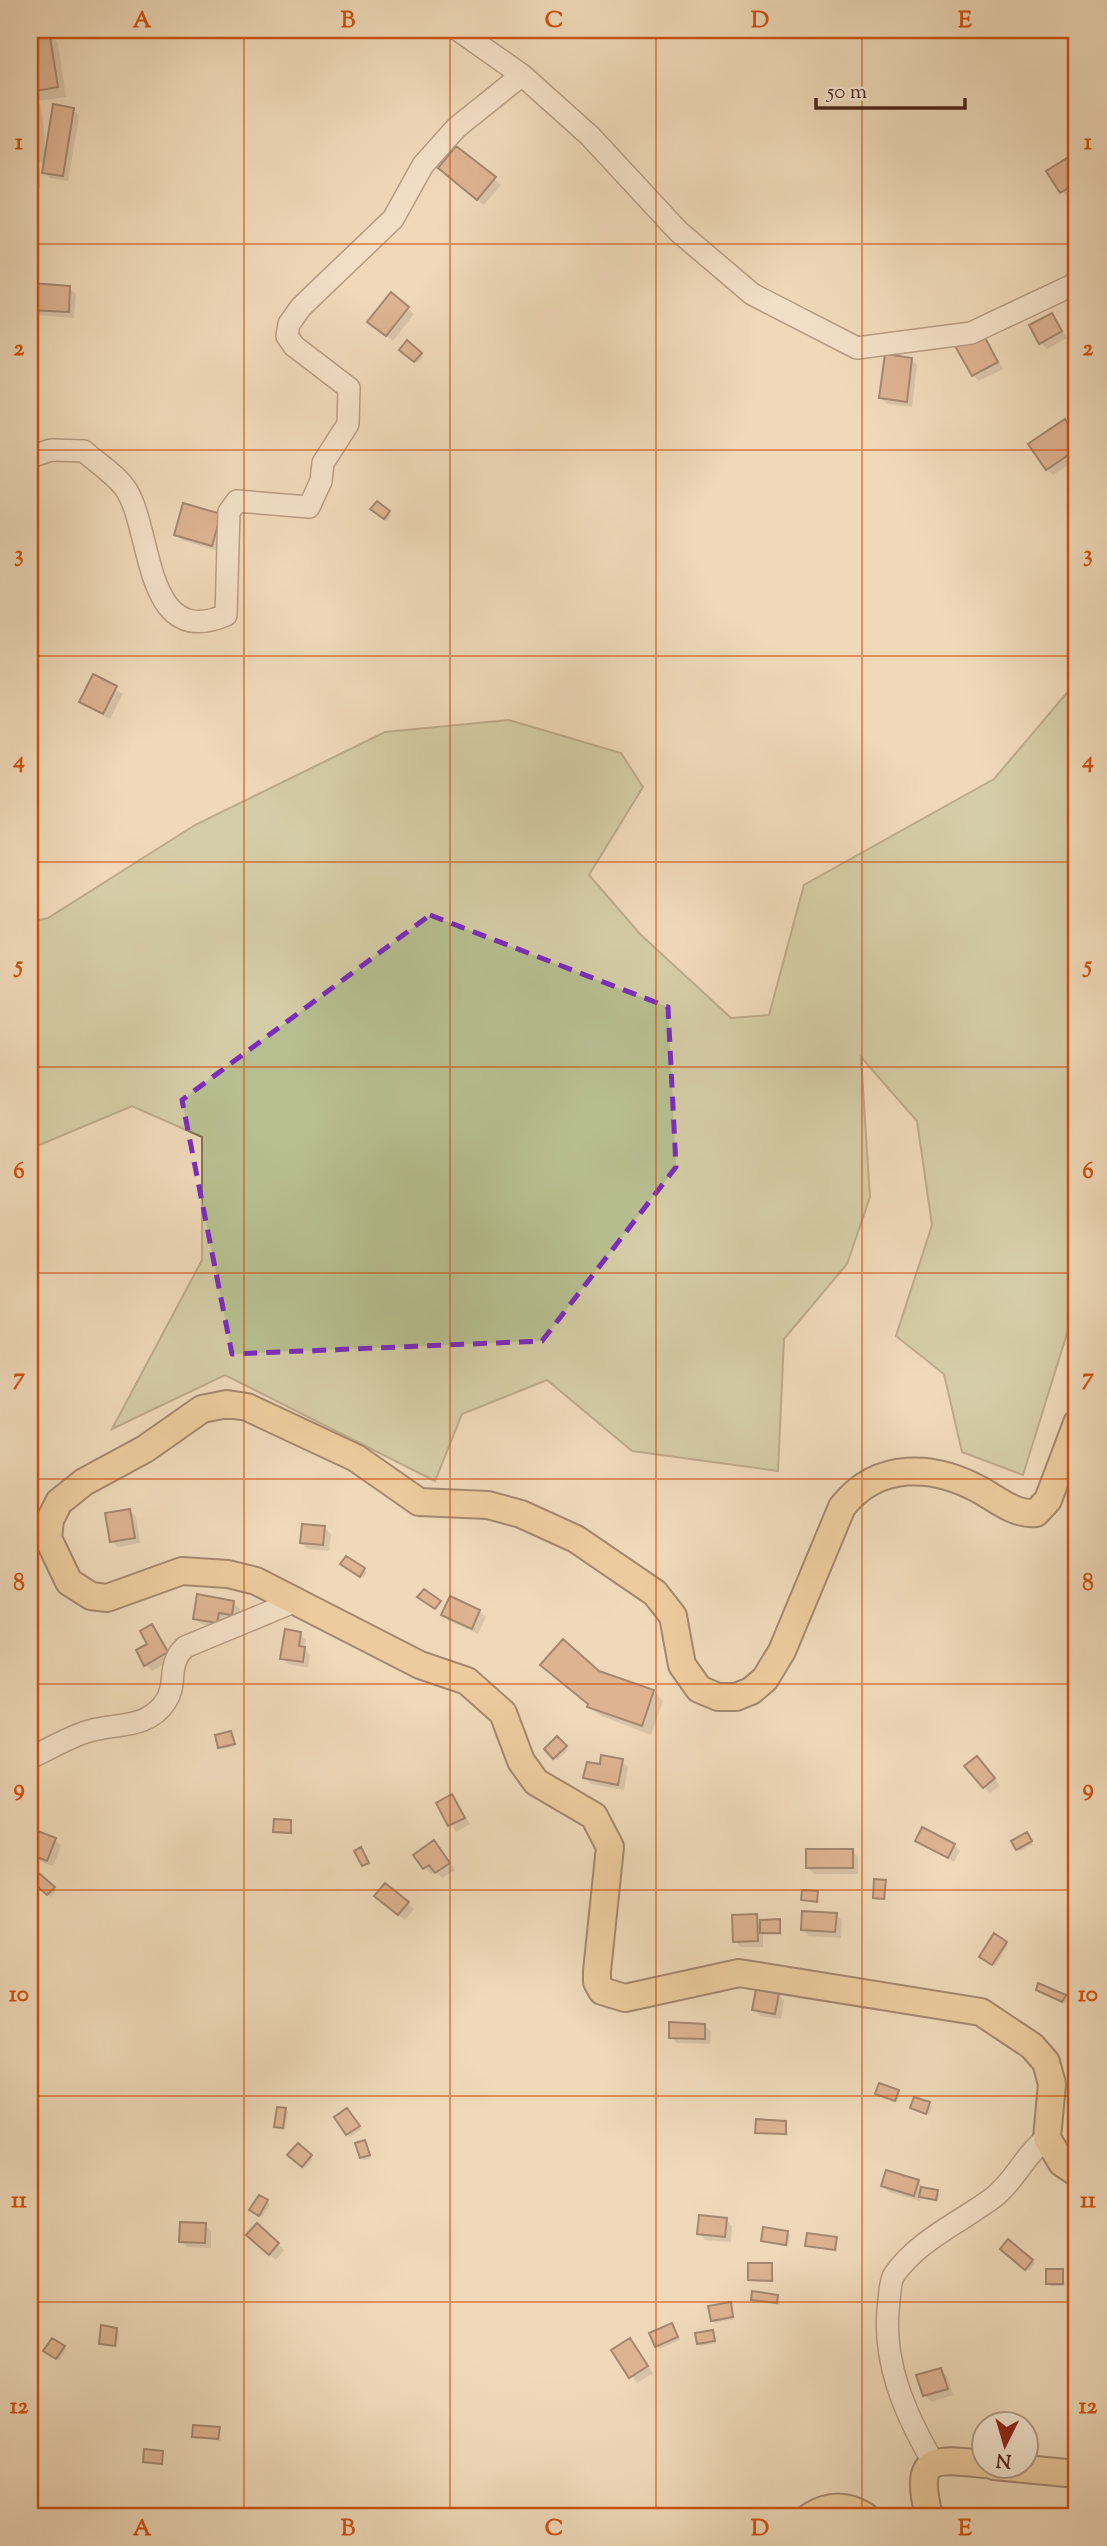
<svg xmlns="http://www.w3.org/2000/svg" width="1107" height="2546" font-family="'Sorts Mill Goudy',serif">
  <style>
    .green { fill: #b7bf90; stroke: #817354; stroke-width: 2 }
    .shadow { fill: #0003 }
    .building { fill: #cb8663; stroke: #4b2717; stroke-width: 2 }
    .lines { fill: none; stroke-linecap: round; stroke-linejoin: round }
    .minor-casing { stroke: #745440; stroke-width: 24 }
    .major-casing { stroke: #4b2717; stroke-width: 30 }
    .minor { stroke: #f5e6d2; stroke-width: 21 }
    .major { stroke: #e8bc7c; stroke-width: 26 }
    .marked { fill: none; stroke: #7b2cbf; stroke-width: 5; stroke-dasharray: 14 9; stroke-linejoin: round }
    .grid { fill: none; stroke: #d0520e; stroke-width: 2; stroke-opacity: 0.55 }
    .neatline { fill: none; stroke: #d0520e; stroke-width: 2.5 }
    .grid-label { font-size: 23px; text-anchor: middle; font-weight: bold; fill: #d0520e }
  </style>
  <rect width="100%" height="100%" fill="#efd9b9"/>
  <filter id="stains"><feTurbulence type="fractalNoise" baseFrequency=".00286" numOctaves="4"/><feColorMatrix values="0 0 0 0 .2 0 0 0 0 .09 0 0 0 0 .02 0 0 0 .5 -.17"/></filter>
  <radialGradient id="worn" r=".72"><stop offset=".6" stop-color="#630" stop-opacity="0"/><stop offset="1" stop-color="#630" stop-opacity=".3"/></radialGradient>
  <path class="green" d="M1077,681V1301L1023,1475L962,1452L944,1374L896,1336L932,1225L917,1121L861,1057L870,1197L847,1264L784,1339L778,1471L632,1451L547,1380L462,1414L435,1481L225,1375L112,1429L202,1260V1137L132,1106L30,1149V922L48,918L195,825L385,732L509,720L621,753L643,787L589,875L640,934L731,1018L769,1015L804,885L994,779Z"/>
  <path class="shadow" d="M587,30H599L594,35Z
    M48,33L58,43L66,97L38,101L41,105L46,151L73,109L79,116L68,181L50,178L44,172L45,162L34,163L40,169V188H30V36Z
    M1072,158L1077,163V192L1068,198L1049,172Z
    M446,174L494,179L501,185L484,205Z
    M69,288L76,294L74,318L37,315L30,309Z
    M391,294L414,314L393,341L375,327Z
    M1051,315L1067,338L1047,349L1040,342Z
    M981,334L1003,369L979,381L973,375Z
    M407,343L423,357L417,363L401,349Z
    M911,359L917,365L912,407L887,404L881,398Z
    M1065,421L1077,436V459L1053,475L1047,469Z
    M377,503L391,515L387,521L372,509Z
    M227,522L218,551L182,540L176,534Z
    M93,676L123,694L110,719L81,702Z
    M130,1511L136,1517L140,1543L118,1547L111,1541Z
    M325,1528L331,1534L329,1551L308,1549L302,1543Z
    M346,1558L367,1572L363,1578L345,1566Z
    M233,1603L240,1609L238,1620L225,1618L223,1628L201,1624L195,1618Z
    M479,1611L486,1617L478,1634L449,1621L443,1615Z
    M152,1626L173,1659L152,1671L146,1665Z
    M300,1634L306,1640L305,1649L310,1655L308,1668L288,1664L282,1658Z
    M598,1672L653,1691L663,1701L651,1735L599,1715L552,1675Z
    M231,1733L236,1746L222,1749L220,1747Z
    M557,1738L568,1750L557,1760L546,1749Z
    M622,1761L628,1767L624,1790L591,1784L585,1778L601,1766Z
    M982,1764L1000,1785L990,1793L984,1787Z
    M452,1796L470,1824L456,1832L438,1804Z
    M290,1821L293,1835L275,1831Z
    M30,1829L55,1840L61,1846L53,1866L30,1857Z
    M1030,1837L1033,1844L1020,1851L1017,1849Z
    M917,1841L954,1845L960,1851L954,1862Z
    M440,1849L455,1870L442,1878L435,1871L431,1874L425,1868Z
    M852,1851L858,1857V1874H814L808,1868Z
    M34,1871L56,1890L51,1897L30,1878Z
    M885,1881L886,1900H877L875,1897Z
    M817,1893L819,1903L803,1899Z
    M382,1902L408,1903L414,1909L405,1920Z
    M836,1914L842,1921L841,1938L809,1936L802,1929Z
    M756,1916L762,1921H779L782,1935H763V1947H741L735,1941Z
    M1006,1943L1008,1945L995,1966L984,1959Z
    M1038,1990L1065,1997L1067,1999L1065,2004Z
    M778,1994L784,2000L781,2019L760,2016L754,2009Z
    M704,2025L711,2031L710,2044L677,2043L671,2037Z
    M898,2092L900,2094L897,2102L877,2093Z
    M929,2104L932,2106L929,2115L912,2108Z
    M285,2109L288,2112L285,2130L278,2129L276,2127Z
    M350,2113L361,2129L350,2137L337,2117Z
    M786,2122L788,2136L757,2132Z
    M1077,2125V2137L1071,2132Z
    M364,2142L371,2158L364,2160L361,2157Z
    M298,2146L313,2159L305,2168L290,2155Z
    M918,2181L924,2189L940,2194L938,2202L921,2197L920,2201L889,2192L883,2186Z
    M260,2197L270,2204L262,2217L254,2213Z
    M726,2220L732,2226L731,2242L705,2240L699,2234Z
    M205,2225L211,2231V2248L187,2247L181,2241Z
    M257,2226L284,2250L276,2260L254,2241Z
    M788,2233L790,2235L788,2247L762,2240Z
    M836,2239L837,2252L807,2245Z
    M1009,2242L1035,2263L1029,2271L1003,2249Z
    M772,2265L774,2282L750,2280Z
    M1062,2271L1065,2286H1050L1048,2283Z
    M777,2296L779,2305L753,2299Z
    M730,2304L735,2319L715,2323L712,2320Z
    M674,2328L680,2340L659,2349L657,2346Z
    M116,2329L119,2332L117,2347L103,2345L100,2343Z
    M712,2332L716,2343L701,2346L698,2343Z
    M630,2340L653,2373L637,2383L614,2350Z
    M64,2348L66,2350L59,2360L48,2353Z
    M941,2370L947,2376L953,2395L931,2402L925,2395Z
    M219,2429L221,2441L194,2436Z
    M162,2452L164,2466L145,2462Z
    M30,2474L34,2476L33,2490H30Z"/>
  <path class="building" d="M49,31L58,87L30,92V34Z
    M30,93L38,153L30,154Z
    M53,104L74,108L63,176L42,173Z
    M456,146L496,177L477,200L438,168Z
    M1072,155L1077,164V183L1060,193L1046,171Z
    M30,161H35V182H30Z
    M31,283L70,286L69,312L30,310Z
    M391,292L409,307L386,336L367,322Z
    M1052,313L1062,331L1039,344L1029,325Z
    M982,332L998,362L972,376L955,346Z
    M407,340L422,353L414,362L399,350Z
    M885,354L912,358L907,402L879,398Z
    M1065,419L1077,436V449L1046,470L1028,444Z
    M377,501L390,511L384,519L370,509Z
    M183,503L221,514L212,546L174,535Z
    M93,674L117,686L103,714L79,702Z
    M130,1509L135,1538L110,1542L105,1513Z
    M302,1524L325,1526L323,1545L300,1543Z
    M346,1556L365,1568L360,1577L340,1564Z
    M424,1589L441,1601L435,1609L417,1597Z
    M197,1594L234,1601L232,1615L219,1613L217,1623L193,1619Z
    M450,1596L480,1610L472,1629L441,1615Z
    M152,1624L168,1652L144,1666L136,1650L147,1644L140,1631Z
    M285,1629L301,1632L299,1646L305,1647L303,1662L280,1659Z
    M563,1639L599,1671L654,1690L642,1726L587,1707L588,1704L540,1665Z
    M231,1731L235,1744L218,1748L215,1735Z
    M557,1736L567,1746L553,1759L544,1749Z
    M601,1755L623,1759L618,1785L583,1778L587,1762L600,1764Z
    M977,1756L995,1778L983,1788L964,1766Z
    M452,1794L465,1818L448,1826L436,1803Z
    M274,1819L291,1820V1833L273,1832Z
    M922,1827L955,1844L948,1858L915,1841Z
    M30,1828L56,1838L47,1861L30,1854Z
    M1027,1832L1032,1841L1016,1850L1011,1841Z
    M434,1840L450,1863L435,1873L429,1865L423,1869L413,1855Z
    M361,1847L369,1863L362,1866L354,1851Z
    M806,1849H853V1868H806Z
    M34,1869L55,1887L47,1895L30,1880Z
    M874,1879L886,1880L884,1899L873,1898Z
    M385,1883L409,1902L398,1915L374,1896Z
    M802,1890L818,1891L817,1902L801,1900Z
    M802,1911L837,1913L835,1932L801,1930Z
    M757,1914L758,1941L733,1942L732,1915Z
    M780,1919V1933H760V1920Z
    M994,1933L1007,1942L992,1965L979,1957Z
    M1038,1983L1066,1995L1062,2002L1036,1990Z
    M756,1989L779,1993L775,2014L752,2010Z
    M669,2022L705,2024V2039L669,2038Z
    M879,2083L899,2090L895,2101L875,2094Z
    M914,2097L930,2102L926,2114L910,2108Z
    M277,2107L286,2108L283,2128L274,2127Z
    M347,2108L360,2126L346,2135L334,2117Z
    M756,2119L786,2121V2134L755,2133Z
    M365,2140L370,2155L360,2158L355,2143Z
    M298,2143L312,2155L302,2167L287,2155Z
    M886,2170L919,2180L914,2196L881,2186Z
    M921,2187L938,2190L936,2200L919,2197Z
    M259,2195L268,2200L259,2216L249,2210Z
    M699,2215L727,2218L725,2237L697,2234Z
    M180,2222L206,2223L205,2243L179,2242Z
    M257,2223L279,2243L269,2255L246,2235Z
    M763,2227L788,2231L786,2245L761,2241Z
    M807,2233L837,2237L835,2250L805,2246Z
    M1008,2239L1033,2260L1025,2270L1000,2249Z
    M748,2263H772V2281L748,2280Z
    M1046,2269H1063V2284H1046Z
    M752,2291L778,2295L777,2303L751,2300Z
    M731,2302L733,2317L711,2321L708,2306Z
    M672,2323L678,2337L655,2347L649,2333Z
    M101,2325L117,2328L115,2346L99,2344Z
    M713,2330L715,2341L697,2344L695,2333Z
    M52,2338L65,2346L56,2359L43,2351Z
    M630,2338L648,2366L629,2378L611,2350Z
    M941,2368L948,2389L923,2396L916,2375Z
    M193,2425L220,2427L218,2439L192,2437Z
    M144,2449L163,2451L162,2464L143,2462Z"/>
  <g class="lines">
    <defs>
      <path id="minor" d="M458,30L522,75L590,136L678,231L752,294L857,348L971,333L1077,283
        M30,457L51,450L84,451C97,463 118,476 127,491C153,534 144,650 226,615L229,512L237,501L309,507L321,481L323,463L348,424L349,388L294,346L287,336L289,324L301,307L393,219L423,165L456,128L522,75
        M30,1758C49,1749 69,1737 89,1731C118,1723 148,1729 166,1701C178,1683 166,1665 185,1647L296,1601
        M933,2462C904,2412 881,2359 889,2301C890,2293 890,2281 894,2275C918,2240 961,2222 994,2197C1015,2181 1025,2154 1047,2138"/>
      <path id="major" d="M1077,1423L1048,1500L1036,1513C1016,1515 999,1501 982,1491C934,1464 878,1461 842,1507L782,1651L765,1679L751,1691L736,1697H718L699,1689L682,1665L673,1616L655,1593L576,1539L521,1514L488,1505L419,1502L356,1458L247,1407L227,1404L202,1409L145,1449L84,1482L59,1502L50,1520L48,1538L69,1582L91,1596L107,1598L182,1571L228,1574L256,1581L420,1665L467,1681L503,1713L521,1761L536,1782L594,1816L610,1847L597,1971V1982L602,1991L625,1998L739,1973L981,2012L1032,2046L1046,2062L1052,2084L1047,2138L1062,2163L1077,2173
        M994,2466L1077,2474
        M811,2516C829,2505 847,2505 865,2516
        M929,2516C914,2456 932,2458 984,2464"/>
    </defs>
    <use href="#minor" class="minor-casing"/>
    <use href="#major" class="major-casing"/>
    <use href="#minor" class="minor"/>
    <use href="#major" class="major"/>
  </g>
  <path d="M0 0H1107V2546H0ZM430,915L668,1007L676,1167L542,1341L232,1354L182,1100Z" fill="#efd9b9" fill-opacity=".55" fill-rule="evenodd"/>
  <path class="marked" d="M430,915L668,1007L676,1167L542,1341L232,1354L182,1100Z"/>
  <path class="grid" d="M244,30V2516M450,30V2516M656,30V2516M862,30V2516M30,244H1077M30,450H1077M30,656H1077M30,862H1077M30,1067H1077M30,1273H1077M30,1479H1077M30,1684H1077M30,1890H1077M30,2096H1077M30,2302H1077"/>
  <rect width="1107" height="2546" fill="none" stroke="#efd9b9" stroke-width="77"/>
  <g transform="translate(1005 2445) rotate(185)"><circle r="33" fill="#f5e6d2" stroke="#b19a87" stroke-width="2"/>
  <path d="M0-5L12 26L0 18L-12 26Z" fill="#8f2418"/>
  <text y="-10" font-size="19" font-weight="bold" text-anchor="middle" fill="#4b2717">N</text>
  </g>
  <path d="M816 98v10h149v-10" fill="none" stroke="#4b2717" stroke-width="3.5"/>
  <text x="827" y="98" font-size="21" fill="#4b2717" stroke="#f5e6d2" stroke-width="5" paint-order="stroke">50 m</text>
  <rect x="38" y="38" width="1030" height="2470" class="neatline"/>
  <g class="grid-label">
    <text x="142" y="27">A</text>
    <text x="348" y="27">B</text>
    <text x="554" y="27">C</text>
    <text x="760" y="27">D</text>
    <text x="965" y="27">E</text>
    <text x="19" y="149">1</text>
    <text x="1088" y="149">1</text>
    <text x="19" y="355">2</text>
    <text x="1088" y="355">2</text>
    <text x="19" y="561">3</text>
    <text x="1088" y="561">3</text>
    <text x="19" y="767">4</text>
    <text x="1088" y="767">4</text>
    <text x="19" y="972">5</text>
    <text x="1088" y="972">5</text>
    <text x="19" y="1178">6</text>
    <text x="1088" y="1178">6</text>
    <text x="19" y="1384">7</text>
    <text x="1088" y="1384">7</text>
    <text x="19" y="1590">8</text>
    <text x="1088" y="1590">8</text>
    <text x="19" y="1795">9</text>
    <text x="1088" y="1795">9</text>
    <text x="19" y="2001">10</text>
    <text x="1088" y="2001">10</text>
    <text x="19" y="2207">11</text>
    <text x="1088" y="2207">11</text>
    <text x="19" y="2413">12</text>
    <text x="1088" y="2413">12</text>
    <text x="142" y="2535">A</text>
    <text x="348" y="2535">B</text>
    <text x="554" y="2535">C</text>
    <text x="760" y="2535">D</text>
    <text x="965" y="2535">E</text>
  </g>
  <rect width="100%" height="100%" filter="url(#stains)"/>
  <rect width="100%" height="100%" fill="url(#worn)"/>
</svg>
